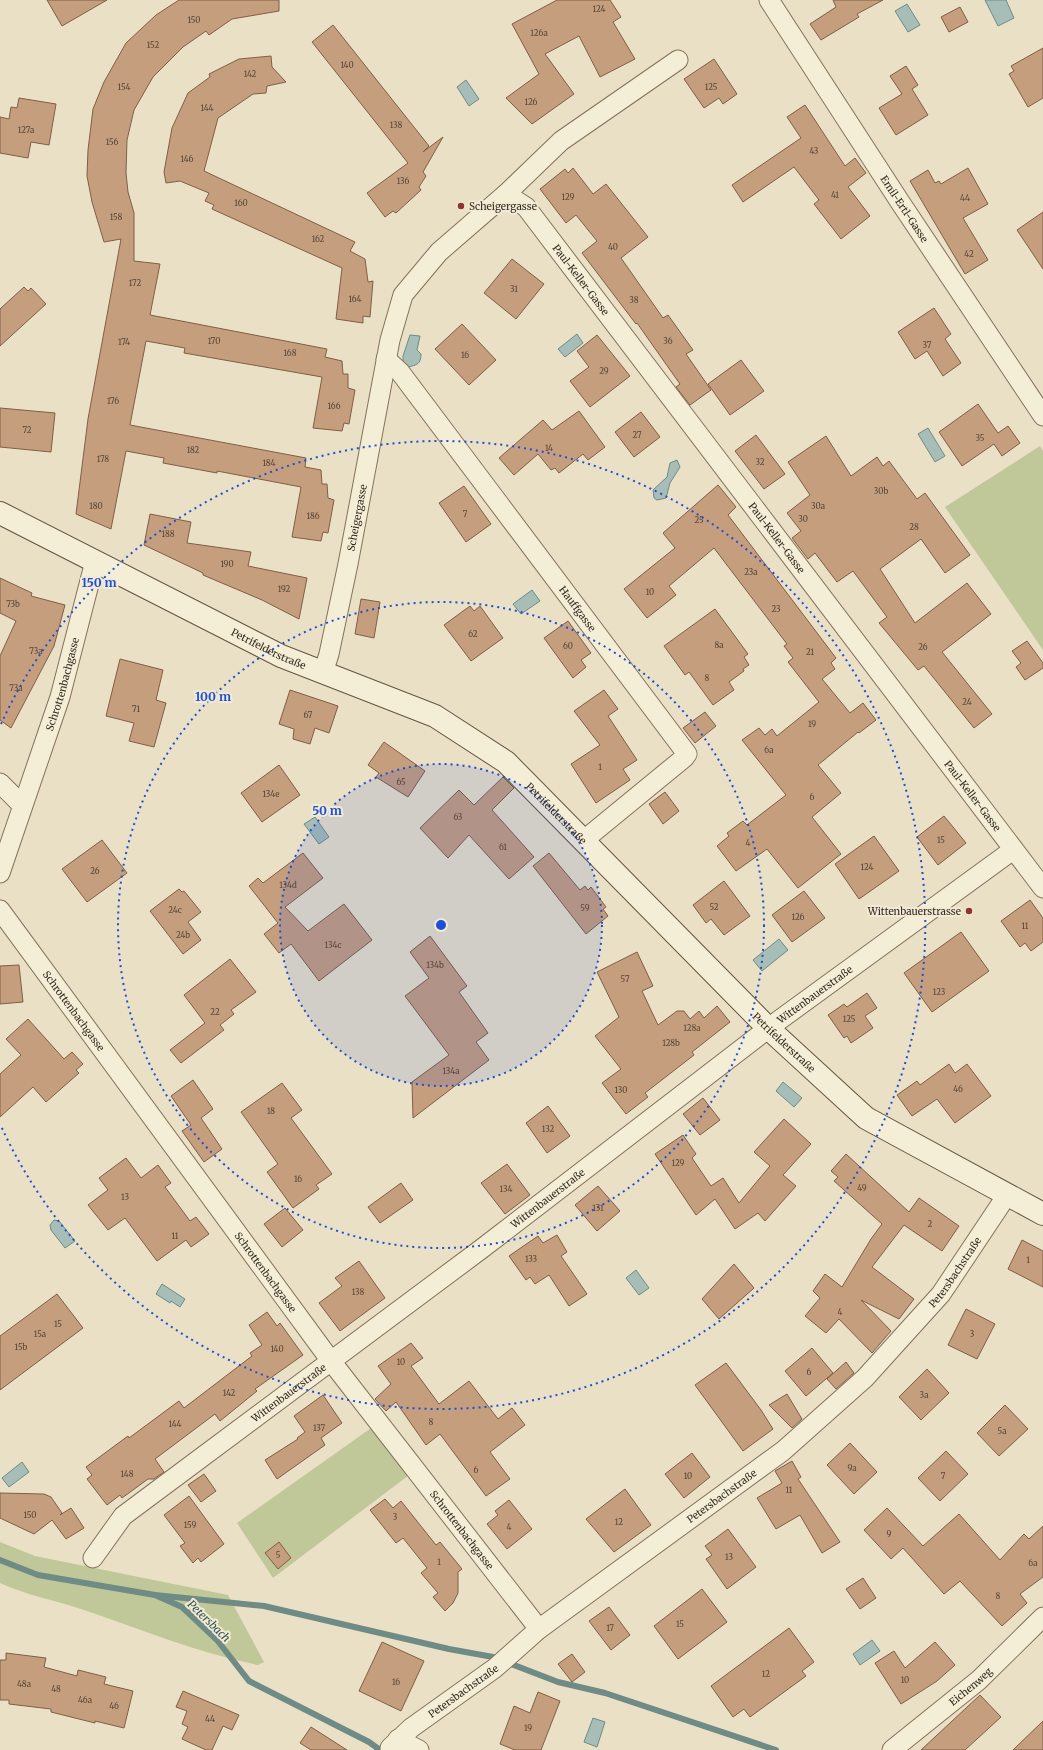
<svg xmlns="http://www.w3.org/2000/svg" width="1043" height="1750" font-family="Merriweather,serif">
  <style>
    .green { fill: #c0c799 }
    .water { fill: #a6beb7; stroke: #6e8b85 }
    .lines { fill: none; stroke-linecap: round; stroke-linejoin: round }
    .stream { stroke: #6e8b85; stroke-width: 6 }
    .building { fill: #c59e7e; stroke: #805e44 }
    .street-casing { stroke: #83725c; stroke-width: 21 }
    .secondary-casing { stroke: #655440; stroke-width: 24 }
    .street { stroke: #f5eed7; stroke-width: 19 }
    .secondary { stroke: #f5eed7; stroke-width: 22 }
    .ring { fill: none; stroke: #1d4ed8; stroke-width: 2; stroke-dasharray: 2 4 }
    .poi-dot { fill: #8d3532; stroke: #f2ead3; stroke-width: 1.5 }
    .labels { text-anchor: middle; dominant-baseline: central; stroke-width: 4; stroke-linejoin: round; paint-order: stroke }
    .number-label { font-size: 8px; fill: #584737 }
    .poi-label { font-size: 10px; fill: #342a1f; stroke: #f2ead3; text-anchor: start }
    .street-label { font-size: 10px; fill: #342a1f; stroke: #f2ead3 }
    .water-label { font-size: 11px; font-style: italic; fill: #305352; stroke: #f2ead3 }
    .centre { fill: #1d4ed8; stroke: #f2ead3; stroke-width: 2 }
    .ring-label { font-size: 12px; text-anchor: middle; font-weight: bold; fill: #1d4ed8; stroke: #f2ead3; stroke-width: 4; stroke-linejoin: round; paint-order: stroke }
  </style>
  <rect width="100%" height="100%" fill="#eae0c5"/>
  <path class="green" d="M1040,446L1043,451V650L945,507Z
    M374,1426L409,1475L273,1578L237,1523Z
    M0,1542L35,1556L228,1595L264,1662L258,1665C198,1653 140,1629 81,1609C54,1600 26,1595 0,1583Z"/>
  <path class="water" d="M985,0H1006L1014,18L998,26Z
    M907,4L920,25L908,32L895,11Z
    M466,80L479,99L469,106L457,87Z
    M577,334L583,343L565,357L558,349Z
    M410,335L420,336L417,350L421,354C421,364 417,365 408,367L403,364V356Z
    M928,428L945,456L935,462L918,434Z
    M677,460L680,467L670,483L666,498L657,500L654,498L653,490L667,477L670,463Z
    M532,590L540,601L521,614L513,604Z
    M315,817L329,837L319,844L304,824Z
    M779,939L788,950L762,971L753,960Z
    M783,1082L802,1098L794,1107L776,1091Z
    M54,1220L59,1221L75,1241L65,1248L51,1230L50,1225Z
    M636,1270L649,1288L639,1295L626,1278Z
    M162,1284L185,1299L180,1307L171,1301L170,1303L156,1294Z
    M22,1462L29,1472L9,1487L2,1478Z
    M872,1640L880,1651L860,1665L853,1654Z
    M593,1718L605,1722L597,1747L584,1742Z"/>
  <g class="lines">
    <path class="stream" d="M0,1560L38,1575L155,1595L182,1607L217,1640L249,1681L369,1742L380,1750
      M155,1595L264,1606L449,1649L493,1657L558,1682L605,1693L776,1750"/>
  </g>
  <path class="building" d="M47,0H107L62,26Z
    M179,0H279V11L232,19L209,35L206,31L183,47L153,77L134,110L127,140L126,173L128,192L134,213V261L160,264L150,315L327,349L325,357L342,361L343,374H348V388L355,390L349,424L344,423L342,431L313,428L322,377L184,353L185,348L146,341L130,425L306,458L305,467L321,470L322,484H327L328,498L334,500L328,533L323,532L321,541L292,537L301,487L217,471V473L163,463L164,458L126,451L111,529L76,514L88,419L121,239L104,242L92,202L87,176L88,150L93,109L104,82L126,43L156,15Z
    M557,0H610L621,17L613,22L635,59L600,77L579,36L545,54L574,94L532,124L506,98L539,74L512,24Z
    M833,0H883L857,14L859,17L821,40L810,24L836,7Z
    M960,7L968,22L949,32L941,17Z
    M333,25L429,146L423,152L443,137L423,172L426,176L419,187L421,190L396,213L393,211L385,217L367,193L408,163L312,42Z
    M1043,48V98L1028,107L1009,74L1014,71L1011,66Z
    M271,56L272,67L286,82L267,86L266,93L253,94L218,118L204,171L355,242L350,251L365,259L368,282L373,281L370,317L363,316V323L336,319L342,268L212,209L214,205L205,201L209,193L180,181L166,183L164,172L172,128L188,93L210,77L209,74L239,59Z
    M714,59L737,94L723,104L719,98L704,108L684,79Z
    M906,66L918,85L912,89L928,115L896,135L879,108L902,94L890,76Z
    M19,98L56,104L49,145L31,142L28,158L0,153V117L9,119L11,107L17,108Z
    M805,105L845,166L855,158L866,173L848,187L870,216L841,239L814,204L819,200L794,167L743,202L732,185L801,138L787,117Z
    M573,168L593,194L606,184L648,237L621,258L663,318L668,315L693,350L686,354L711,390L690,405L676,387L680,384L637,323L636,324L582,253L597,241L576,215L566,223L540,189L565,169L568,173Z
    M968,168L988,204L963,218L988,260L965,274L910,181L928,170L935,183L939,181L941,184Z
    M1043,212V269L1017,230Z
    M512,259L544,284L516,319L484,293Z
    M24,287L28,291L31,288L46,304L0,346V309Z
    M934,308L951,334L945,339L961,363L943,376L927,351L915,359L898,332Z
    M462,324L496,360L469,385L435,349Z
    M597,335L630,376L590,407L570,381L589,367L577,351Z
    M741,360L764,391L730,415L708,384Z
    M978,404L998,433L1008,426L1020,443L1002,456L994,444L962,466L939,432Z
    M0,408L55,413L51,452L0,447Z
    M579,411L605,447L588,460L583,454L559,473L555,468L551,470L538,454L514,475L499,458L543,420L552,430Z
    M641,412L660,437L634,457L615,432Z
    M756,435L785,474L764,489L735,451Z
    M826,436L851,476L877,457L883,466L889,461L917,499L925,493L970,555L945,573L921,539L880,569L915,623L967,583L991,614L942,652L992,714L974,728L924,666L918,670L879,623L887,617L853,571L837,582L815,553L808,559L792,538L801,531L787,513L810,495L788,462Z
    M718,485L736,507L728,515L836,658L831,663L835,669L822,679L850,713L863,703L876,720L859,733L858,732L818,765L841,793L812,817L841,854L798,888L767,849L736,871L717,846L729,836L727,833L743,821L747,825L786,795L742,740L759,728L765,735L772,729L777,736L819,702L788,662L793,658L784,646L787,644L714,548L669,586L676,595L647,618L624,589L675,548L663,533Z
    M464,486L491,524L466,542L439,503Z
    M150,514L191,522L187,543L251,552L248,566L307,578L299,619L262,600L203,575V573L144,545Z
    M0,578L32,593L31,596L65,605L54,646L11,728L0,720V656L16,621L0,613Z
    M361,599L380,602L374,638L355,634Z
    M470,606L474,611L480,606L503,638L471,661L444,625Z
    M715,609L748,654L744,657L749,665L743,669L744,671L729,682L734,690L713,705L689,672L685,675L664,646Z
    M568,621L591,653L581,660L586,667L573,678L544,638Z
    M1027,641L1043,663V668L1025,680L1016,667L1021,663L1012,651Z
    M120,659L163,670L156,700L166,703L154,747L129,741L134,723L106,716Z
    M290,690L338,706L329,733L315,728L310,744L293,739L294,729L279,724Z
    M604,690L618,709L608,716L637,760L623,769L630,780L596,803L571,764L600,745L574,711Z
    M705,712L716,726L695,743L683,728Z
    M384,742L425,771L408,797L376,777L379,773L368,765Z
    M279,765L300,795L262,822L241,793Z
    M503,777L514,788L492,810L534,857L509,879L469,835L448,858L420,828L459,790L474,805Z
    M665,792L679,811L663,824L649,804Z
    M944,816L966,843L938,865L917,837Z
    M874,836L899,871L859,899L835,864Z
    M102,840L127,873L87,902L62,869Z
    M303,853L323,878L285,907L308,931L344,904L372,940L319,981L291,944L279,953L264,934L278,923L249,886L258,878L263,883Z
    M549,853L580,890L585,886L588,890L591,887L606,907L603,909L608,916L586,934L533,866Z
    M724,881L750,916L724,935L711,919L706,923L693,905Z
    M179,889L182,892L184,891L201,912L188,922L201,940L183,954L150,911Z
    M804,891L825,918L792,942L772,915Z
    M1030,900L1043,918V942L1031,951L1025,943L1020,947L1001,921Z
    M961,932L989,971L932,1012L904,973Z
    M430,936L467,986L459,992L488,1033L476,1042L489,1060L413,1118L412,1082L449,1055L405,996L429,978L410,952Z
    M637,952L653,986L642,991L658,1025L677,1011H684L690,1019L699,1011L704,1018L717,1006L730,1022L692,1052L694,1055L645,1093L648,1097L626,1114L602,1083L621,1069L595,1036L619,1017L597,972Z
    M230,959L256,992L231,1010L234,1014L220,1025L224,1030L181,1063L170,1050L205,1023L184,995Z
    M19,965L23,1002L0,1004V966Z
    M867,993L877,1008L865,1016L873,1028L851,1043L847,1036L844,1038L828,1015L844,1004L847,1007Z
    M28,1019L64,1059L72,1052L83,1064L76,1070L79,1073L46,1102L33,1087L0,1117V1074L21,1055L6,1039Z
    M949,1064L955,1073L967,1064L991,1096L955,1123L937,1099L912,1116L897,1095L917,1081L920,1085Z
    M193,1080L213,1109L201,1118L222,1149L204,1162L182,1131L191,1125L171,1096Z
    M282,1083L302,1110L291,1118L332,1174L316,1185L319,1189L293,1208L267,1172L278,1164L241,1112Z
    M703,1098L720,1120L700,1135L683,1114Z
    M548,1106L570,1136L547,1153L526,1123Z
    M784,1119L811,1144L783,1175L796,1186L765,1221L758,1213L735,1229L715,1199L696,1215L655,1154L683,1135L696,1154L692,1158L711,1186L723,1178L739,1203L770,1166L754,1152Z
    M846,1154L909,1212L919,1198L959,1226L942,1251L904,1225L872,1267L914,1299L899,1319L861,1300L891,1331L872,1353L839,1319L826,1333L805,1316L820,1298L813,1291L825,1274L842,1287L871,1239L882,1224L834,1181L838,1177L831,1171Z
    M126,1158L141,1178L158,1165L171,1183L165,1187L190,1221L196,1217L209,1234L191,1247L186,1240L157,1261L125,1218L108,1230L88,1205L108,1190L99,1178Z
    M507,1164L530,1195L505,1214L481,1183Z
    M401,1183L413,1200L380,1223L368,1207Z
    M598,1186L620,1211L597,1231L575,1205Z
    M285,1208L303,1230L282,1247L264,1224Z
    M557,1235L567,1252L561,1256L587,1294L569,1306L549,1275L535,1284L530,1277L526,1280L509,1256L538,1236L543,1243Z
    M1022,1240L1043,1251V1287L1008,1269Z
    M359,1261L385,1298L340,1331L319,1303L342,1286L335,1278Z
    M734,1264L754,1288L719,1319L702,1299Z
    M57,1294L83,1328L0,1390V1336Z
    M966,1309L995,1324L977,1359L948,1345Z
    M267,1312L277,1326L280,1323L303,1355L255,1389L257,1391L220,1421L215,1414L155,1459L164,1472L154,1479H148L122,1498L120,1495L107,1505L87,1479L92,1475L86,1467L128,1436L129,1438L179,1401L184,1408L252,1356L250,1353L262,1345L249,1325Z
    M411,1343L423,1358L411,1366L439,1404L469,1381L498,1419L512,1408L525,1425L490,1452L510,1479L486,1496L440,1434L426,1445L396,1402L386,1411L375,1399L391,1384L378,1366Z
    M812,1348L833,1373L806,1396L785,1371Z
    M846,1362L854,1373L836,1389L827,1379Z
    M726,1363L761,1410L773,1429L743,1451L695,1385Z
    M927,1369L949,1393L921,1420L899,1397Z
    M787,1394L802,1419L792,1428L769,1405Z
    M323,1395L342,1423L321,1438L325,1445L277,1479L265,1460L298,1439L297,1438L305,1432L294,1416Z
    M1005,1405L1028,1429L999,1456L977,1433Z
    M850,1443L877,1472L854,1494L827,1465Z
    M946,1451L968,1474L940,1501L918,1478Z
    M692,1453L710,1477L684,1498L665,1474Z
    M792,1461L801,1477L798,1479L840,1542L822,1553L800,1515L776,1529L757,1498L782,1483L775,1471Z
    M204,1474L216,1491L201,1502L188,1485Z
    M625,1489L651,1525L614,1552L586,1519Z
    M0,1493L44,1494L51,1497L62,1513L60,1515L71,1508L84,1528L66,1539L52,1520L34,1534L0,1518Z
    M189,1496L224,1544L201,1562L198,1558L193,1563L180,1546L185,1543L164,1515Z
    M385,1499L393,1508L401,1501L436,1545L440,1542L462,1569L458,1572V1593L453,1603L445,1611L433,1597L438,1593L421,1573L427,1568L403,1538L396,1543L370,1510Z
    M509,1500L532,1529L507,1549L487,1524L498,1515L495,1511Z
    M887,1508L923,1546L959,1514L1000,1560L1024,1534L1029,1539L1043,1526V1577L1020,1594L1027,1603L1002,1626L960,1581L944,1594L903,1548L891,1559L864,1530Z
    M728,1529L756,1567L727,1589L706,1559L712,1555L705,1546Z
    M279,1542L291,1558L278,1569L265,1553Z
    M863,1578L876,1598L860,1609L846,1589Z
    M702,1589L727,1622L678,1659L654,1626Z
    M609,1607L630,1635L611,1650L589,1621Z
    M789,1628L814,1662L802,1671L806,1676L750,1717L744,1709L733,1717L711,1686Z
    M382,1642L424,1661L401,1711L359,1691Z
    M935,1642L955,1665L937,1681L901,1704L875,1663L894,1651L905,1668Z
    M6,1653L46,1658L44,1667L77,1676L78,1670L106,1677L104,1684L133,1691L124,1728L95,1721V1723L51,1712V1709L9,1704V1700H0V1660H6Z
    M572,1654L585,1672L572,1682L558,1664Z
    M183,1691L239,1715L232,1730L223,1726L212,1750H206L182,1739L188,1727L182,1724L187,1711L176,1707Z
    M538,1692L560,1701L541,1750H515L500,1744L514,1706L530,1713Z
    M980,1695L1001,1717L965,1750H921Z
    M1043,1721V1750H1013Z
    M311,1727L347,1750H311L300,1743Z"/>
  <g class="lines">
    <defs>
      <g id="street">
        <path id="s1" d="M769,0L900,202L1043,416"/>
        <path id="s2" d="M506,194L526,207L1043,888"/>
        <path id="s3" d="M386,359L400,372L687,754L684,758L584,840"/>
        <path id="s4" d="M323,673L329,654L348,564L390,340L403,295L439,252L506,194L561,141L678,60"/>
        <path d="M0,783L22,805"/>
        <path id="s5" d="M0,873L60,697L95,561"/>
        <path id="s6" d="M0,910L331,1361L539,1629"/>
        <path id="s7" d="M93,1558L123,1516L480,1250L778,1021L1013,850"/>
        <path d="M398,1739L419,1750"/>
        <path id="s8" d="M390,1748L411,1728L495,1668L539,1629L783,1451L865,1378L941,1294L1007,1195"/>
        <path id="s9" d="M892,1750L979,1680L1043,1617"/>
      </g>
      <g id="secondary">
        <path id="s10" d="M0,513L281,656L435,716L506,762L768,1028L866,1118L1043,1214"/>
      </g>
    </defs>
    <use href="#street" class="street-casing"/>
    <use href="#secondary" class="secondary-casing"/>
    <use href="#street" class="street"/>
    <use href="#secondary" class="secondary"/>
  </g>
  <circle cx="441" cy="925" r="161" fill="#1d4ed8" fill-opacity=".12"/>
  <g class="ring">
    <circle cx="441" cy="925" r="161"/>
    <circle cx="441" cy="925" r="323"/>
    <path d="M1 724A484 484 0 1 1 1 1126"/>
  </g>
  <g class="poi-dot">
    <circle cx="461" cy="206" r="4"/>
    <circle cx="969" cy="911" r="4"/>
  </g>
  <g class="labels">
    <g class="number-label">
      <text x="599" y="9">124</text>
      <text x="194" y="20">150</text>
      <text x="539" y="33">126a</text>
      <text x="153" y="45">152</text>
      <text x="347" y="65">140</text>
      <text x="250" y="74">142</text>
      <text x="124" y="87">154</text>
      <text x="711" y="87">125</text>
      <text x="531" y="102">126</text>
      <text x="207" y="108">144</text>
      <text x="396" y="125">138</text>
      <text x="26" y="130">127a</text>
      <text x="112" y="142">156</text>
      <text x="814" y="151">43</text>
      <text x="187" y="159">146</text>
      <text x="403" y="181">136</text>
      <text x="835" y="195">41</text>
      <text x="568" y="197">129</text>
      <text x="965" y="198">44</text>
      <text x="241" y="203">160</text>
      <text x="116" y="217">158</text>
      <text x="318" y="239">162</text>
      <text x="613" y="247">40</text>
      <text x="969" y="254">42</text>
      <text x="135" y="283">172</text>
      <text x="514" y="289">31</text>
      <text x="355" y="299">164</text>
      <text x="634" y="300">38</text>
      <text x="214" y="341">170</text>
      <text x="668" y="341">36</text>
      <text x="124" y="342">174</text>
      <text x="927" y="345">37</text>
      <text x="290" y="353">168</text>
      <text x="465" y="355">16</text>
      <text x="604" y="371">29</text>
      <text x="113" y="401">176</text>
      <text x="334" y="406">166</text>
      <text x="27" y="430">72</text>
      <text x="637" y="435">27</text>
      <text x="980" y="438">35</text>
      <text x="549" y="448">14</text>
      <text x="193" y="450">182</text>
      <text x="103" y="459">178</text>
      <text x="760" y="462">32</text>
      <text x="269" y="463">184</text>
      <text x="881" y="491">30b</text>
      <text x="96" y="506">180</text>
      <text x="818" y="506">30a</text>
      <text x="465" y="514">7</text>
      <text x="313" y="516">186</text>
      <text x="803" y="519">30</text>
      <text x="699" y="520">25</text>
      <text x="914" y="527">28</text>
      <text x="168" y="534">188</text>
      <text x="227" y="564">190</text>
      <text x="751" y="572">23a</text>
      <text x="284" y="589">192</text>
      <text x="650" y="592">10</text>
      <text x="13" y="604">73b</text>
      <text x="776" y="609">23</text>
      <text x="473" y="634">62</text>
      <text x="719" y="645">8a</text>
      <text x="568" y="646">60</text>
      <text x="923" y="647">26</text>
      <text x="36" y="651">73a</text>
      <text x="810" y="652">21</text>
      <text x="707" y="678">8</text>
      <text x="16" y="688">73a</text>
      <text x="967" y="702">24</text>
      <text x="136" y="709">71</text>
      <text x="308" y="715">67</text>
      <text x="812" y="724">19</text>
      <text x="769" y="750">6a</text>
      <text x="600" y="767">1</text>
      <text x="401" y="782">65</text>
      <text x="271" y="794">134e</text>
      <text x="812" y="797">6</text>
      <text x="458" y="817">63</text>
      <text x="941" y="840">15</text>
      <text x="748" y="843">4</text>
      <text x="503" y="847">61</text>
      <text x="867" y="867">124</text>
      <text x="95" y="871">26</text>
      <text x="288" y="885">134d</text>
      <text x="714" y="907">52</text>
      <text x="585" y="908">59</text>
      <text x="175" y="910">24c</text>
      <text x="798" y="917">126</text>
      <text x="1025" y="926">11</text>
      <text x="183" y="935">24b</text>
      <text x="333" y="945">134c</text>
      <text x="435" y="965">134b</text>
      <text x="625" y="979">57</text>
      <text x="939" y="992">123</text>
      <text x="215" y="1012">22</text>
      <text x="849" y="1019">125</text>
      <text x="692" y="1028">128a</text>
      <text x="671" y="1043">128b</text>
      <text x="451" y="1071">134a</text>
      <text x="958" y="1089">46</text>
      <text x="621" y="1090">130</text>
      <text x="271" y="1111">18</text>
      <text x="548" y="1129">132</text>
      <text x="678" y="1163">129</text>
      <text x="298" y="1179">16</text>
      <text x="862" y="1188">49</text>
      <text x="506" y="1189">134</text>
      <text x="125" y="1197">13</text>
      <text x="598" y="1208">131</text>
      <text x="930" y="1224">2</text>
      <text x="175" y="1236">11</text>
      <text x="531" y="1259">133</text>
      <text x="1028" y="1260">1</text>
      <text x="358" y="1292">138</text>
      <text x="840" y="1312">4</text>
      <text x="58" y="1324">15</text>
      <text x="40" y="1334">15a</text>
      <text x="972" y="1334">3</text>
      <text x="21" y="1347">15b</text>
      <text x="277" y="1349">140</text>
      <text x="401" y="1362">10</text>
      <text x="809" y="1372">6</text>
      <text x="229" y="1393">142</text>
      <text x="924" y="1395">3a</text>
      <text x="431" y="1422">8</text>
      <text x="175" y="1424">144</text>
      <text x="319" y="1428">137</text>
      <text x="1002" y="1431">5a</text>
      <text x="852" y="1468">9a</text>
      <text x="476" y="1470">6</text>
      <text x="127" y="1474">148</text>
      <text x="688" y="1476">10</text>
      <text x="943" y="1476">7</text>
      <text x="789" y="1490">11</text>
      <text x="30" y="1515">150</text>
      <text x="395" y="1517">3</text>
      <text x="619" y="1522">12</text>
      <text x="190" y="1525">159</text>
      <text x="509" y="1527">4</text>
      <text x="889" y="1534">9</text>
      <text x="278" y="1555">5</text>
      <text x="729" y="1557">13</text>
      <text x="439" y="1562">1</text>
      <text x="1033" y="1563">6a</text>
      <text x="998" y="1596">8</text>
      <text x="680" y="1624">15</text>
      <text x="610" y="1628">17</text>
      <text x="766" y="1674">12</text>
      <text x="905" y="1680">10</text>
      <text x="396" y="1682">16</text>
      <text x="24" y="1684">48a</text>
      <text x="56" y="1689">48</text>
      <text x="85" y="1700">46a</text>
      <text x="114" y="1706">46</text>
      <text x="210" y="1719">44</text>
      <text x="528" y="1728">19</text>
    </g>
    <g class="poi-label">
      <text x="469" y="206">Scheigergasse</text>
      <text x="961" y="911" text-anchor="end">Wittenbauerstrasse</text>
    </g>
    <g class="street-label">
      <text stroke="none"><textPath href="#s1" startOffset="249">Emil-Ertl-Gasse</textPath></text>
      <text stroke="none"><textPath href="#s2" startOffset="115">Paul-Keller-Gasse</textPath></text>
      <text stroke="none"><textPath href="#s4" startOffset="159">Scheigergasse</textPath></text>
      <text stroke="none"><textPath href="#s2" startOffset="439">Paul-Keller-Gasse</textPath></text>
      <text stroke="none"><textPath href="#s3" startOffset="315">Hauffgasse</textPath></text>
      <text stroke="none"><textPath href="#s10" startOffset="301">Petrifelderstraße</textPath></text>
      <text stroke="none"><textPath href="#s5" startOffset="199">Schrottenbachgasse</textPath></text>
      <text stroke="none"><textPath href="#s2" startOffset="763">Paul-Keller-Gasse</textPath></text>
      <text stroke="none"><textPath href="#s10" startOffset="637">Petrifelderstraße</textPath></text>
      <text stroke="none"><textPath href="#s7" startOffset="918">Wittenbauerstraße</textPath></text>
      <text stroke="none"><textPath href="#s6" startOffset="125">Schrottenbachgasse</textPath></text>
      <text stroke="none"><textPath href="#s10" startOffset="960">Petrifelderstraße</textPath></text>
      <text stroke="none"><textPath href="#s7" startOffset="582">Wittenbauerstraße</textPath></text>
      <text stroke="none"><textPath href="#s6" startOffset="449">Schrottenbachgasse</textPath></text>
      <text stroke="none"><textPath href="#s8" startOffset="742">Petersbachstraße</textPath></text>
      <text stroke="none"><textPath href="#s7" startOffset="258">Wittenbauerstraße</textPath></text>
      <text stroke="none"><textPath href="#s8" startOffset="417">Petersbachstraße</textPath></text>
      <text stroke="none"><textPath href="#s6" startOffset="773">Schrottenbachgasse</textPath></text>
      <text stroke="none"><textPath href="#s9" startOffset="101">Eichenweg</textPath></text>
      <text stroke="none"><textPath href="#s8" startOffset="93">Petersbachstraße</textPath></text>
    </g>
    <g class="water-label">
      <text transform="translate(209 1621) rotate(44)">Petersbach</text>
    </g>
  </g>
  <circle cx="441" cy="925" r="6" class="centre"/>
  <g class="ring-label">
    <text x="99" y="587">150 m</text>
    <text x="213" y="701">100 m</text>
    <text x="327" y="815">50 m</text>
  </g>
</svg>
